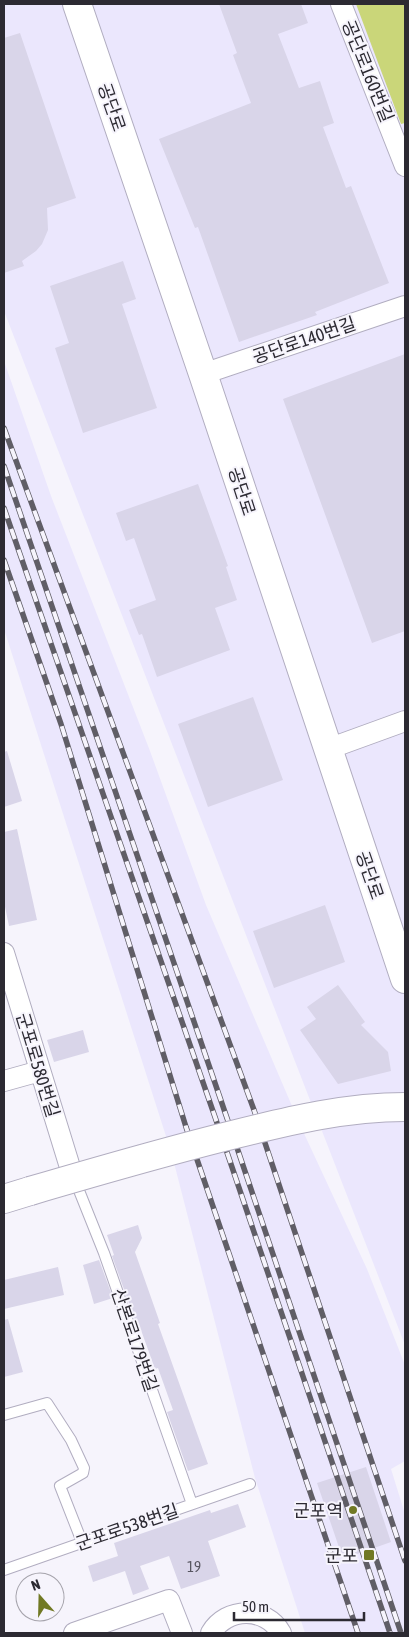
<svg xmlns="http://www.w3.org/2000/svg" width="409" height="1637" font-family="'Asap Condensed','Noto Sans KR',sans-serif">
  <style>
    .built { fill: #ebe7fd }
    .green { fill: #cad679 }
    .building { fill: #d9d5e9 }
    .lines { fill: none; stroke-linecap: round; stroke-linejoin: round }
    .lane-casing { stroke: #b1adc0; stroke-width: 12 }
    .street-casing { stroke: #b1adc0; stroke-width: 22 }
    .secondary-casing { stroke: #b1adc0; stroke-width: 30 }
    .lane { stroke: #fff; stroke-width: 10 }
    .street { stroke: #fff; stroke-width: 20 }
    .secondary { stroke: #fff; stroke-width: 28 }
    .rail-casing { stroke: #605e66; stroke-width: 5.5 }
    .rail { stroke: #f6f4fc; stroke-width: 4; stroke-dasharray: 11; stroke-linecap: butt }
    .secondary-bridge-casing { stroke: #b1adc0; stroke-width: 30; stroke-linecap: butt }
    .secondary-bridge { stroke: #fff; stroke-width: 28 }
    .poi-dot { fill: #717924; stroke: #f6f4fc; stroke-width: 2 }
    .labels { text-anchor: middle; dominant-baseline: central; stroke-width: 4; stroke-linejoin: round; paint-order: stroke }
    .number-label { font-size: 15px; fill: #575560 }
    .street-label { font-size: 18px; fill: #2c2a32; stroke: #f6f4fc }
    .poi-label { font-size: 18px; fill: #2c2a32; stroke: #f6f4fc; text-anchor: end }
  </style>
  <rect width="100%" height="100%" fill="#f6f4fc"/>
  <path class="built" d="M4,4H405V1345L4,311Z
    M4,361L51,496L150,751L206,905L301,1127L367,1269L405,1365V1461L391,1469L405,1514V1633H305L255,1478L172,1155L4,629Z"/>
  <path class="green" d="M356,4H405V123L401,124Z"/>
  <path class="building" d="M219,4H301L308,23L278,34L299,88L320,81L334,123L323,127L346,188L351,186L389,283L315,312L317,315L239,342L198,227L195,228L159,139L251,103L233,55L237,53Z
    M20,33L76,198L47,208L48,230L42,244L36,251L22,261L24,266L4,273V38Z
    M123,261L136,299L122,304L157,408L83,433L55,348L69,343L50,286Z
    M405,354V631L372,643L283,399Z
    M198,484L228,566L226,567L237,600L215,608L230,650L157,677L142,634L139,635L129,610L156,600L134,538L126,541L116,513Z
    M253,697L283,780L208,807L178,724Z
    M7,751L22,801L4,807V752Z
    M17,829L37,920L9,926L4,902V832Z
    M325,905L345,962L274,988L253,931Z
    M338,985L365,1022L361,1025L388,1052L391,1071L338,1084L300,1030L316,1019L307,1007Z
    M83,1030L89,1052L54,1062L47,1040Z
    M138,1225L142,1238L135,1252L160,1323L158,1324L208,1464L188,1471L167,1412L173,1410L158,1368L155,1369L141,1330L139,1331L112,1256L114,1255L107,1235Z
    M99,1260L113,1298L94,1304L83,1265Z
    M58,1267L64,1295L4,1309V1280Z
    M8,1319L23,1372L4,1377V1320Z
    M366,1467L391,1542L343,1559L317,1483Z
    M238,1504L246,1527L208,1541L220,1576L181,1589L169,1556L140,1566L149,1589L133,1595L125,1571L93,1582L88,1566L118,1556L114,1543L210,1510L211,1513Z"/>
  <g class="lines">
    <defs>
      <path id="lane" d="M74,1178L104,1253L192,1504
        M4,1415L47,1403L71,1440L84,1468L83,1473L60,1486L82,1542
        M4,1570L250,1484"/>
      <path id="street" d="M341,4L405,166
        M203,374L405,306
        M328,749L405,721
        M4,953L73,1177
        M4,1081L40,1071
        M74,1633L169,1600L182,1633
        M211,1633C226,1607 266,1606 281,1633"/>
      <path id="secondary" d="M77,4L203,374L405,979
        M4,1199L30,1191"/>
    </defs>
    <use href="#lane" class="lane-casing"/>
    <use href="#street" class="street-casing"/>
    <use href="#secondary" class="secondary-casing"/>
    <use href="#lane" class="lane"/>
    <use href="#street" class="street"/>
    <use href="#secondary" class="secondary"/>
    <defs>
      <path id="rail" d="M4,428L254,1110L405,1561
        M4,466L229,1124L401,1633
        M4,508L215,1117L390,1633
        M4,560L61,724L186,1127L358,1633"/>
    </defs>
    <use href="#rail" class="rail-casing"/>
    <use href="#rail" class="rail"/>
    <defs>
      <path id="secondary-bridge" d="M30,1191C98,1171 167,1151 236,1134C292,1120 347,1107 405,1107"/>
    </defs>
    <use href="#secondary-bridge" class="secondary-bridge-casing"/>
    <use href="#secondary-bridge" class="secondary-bridge"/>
  </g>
  <g class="poi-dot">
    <circle cx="353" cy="1510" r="5"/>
    <rect x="363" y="1549" width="12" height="12" rx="2.5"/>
  </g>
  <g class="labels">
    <g class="number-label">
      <text x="194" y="1566">19</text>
    </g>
    <g class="street-label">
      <text transform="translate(368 71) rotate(68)">공단로160번길</text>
      <text transform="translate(112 107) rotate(71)">공단로</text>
      <text transform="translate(304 340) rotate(-19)">공단로140번길</text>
      <text transform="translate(242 491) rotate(72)">공단로</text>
      <text transform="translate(370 875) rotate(71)">공단로</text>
      <text transform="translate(38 1065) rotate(73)">군포로580번길</text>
      <text transform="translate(135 1340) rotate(71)">산본로179번길</text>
      <text transform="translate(127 1527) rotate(-19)">군포로538번길</text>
    </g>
    <g class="poi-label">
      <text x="343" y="1510">군포역</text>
      <text x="358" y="1555">군포</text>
    </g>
  </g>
  <rect width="409" height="1637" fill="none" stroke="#2c2a32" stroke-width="10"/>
  <g transform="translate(40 1597) rotate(340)"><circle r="24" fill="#f6f4fc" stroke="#a5a3ab"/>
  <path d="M0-4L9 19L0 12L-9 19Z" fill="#717924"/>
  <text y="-8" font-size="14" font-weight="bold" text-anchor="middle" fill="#2c2a32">N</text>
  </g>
  <path d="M234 1612v8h130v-8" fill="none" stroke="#2c2a32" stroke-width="2.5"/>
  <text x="242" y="1612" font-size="15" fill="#2c2a32" stroke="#f6f4fc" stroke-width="4" paint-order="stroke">50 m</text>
</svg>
